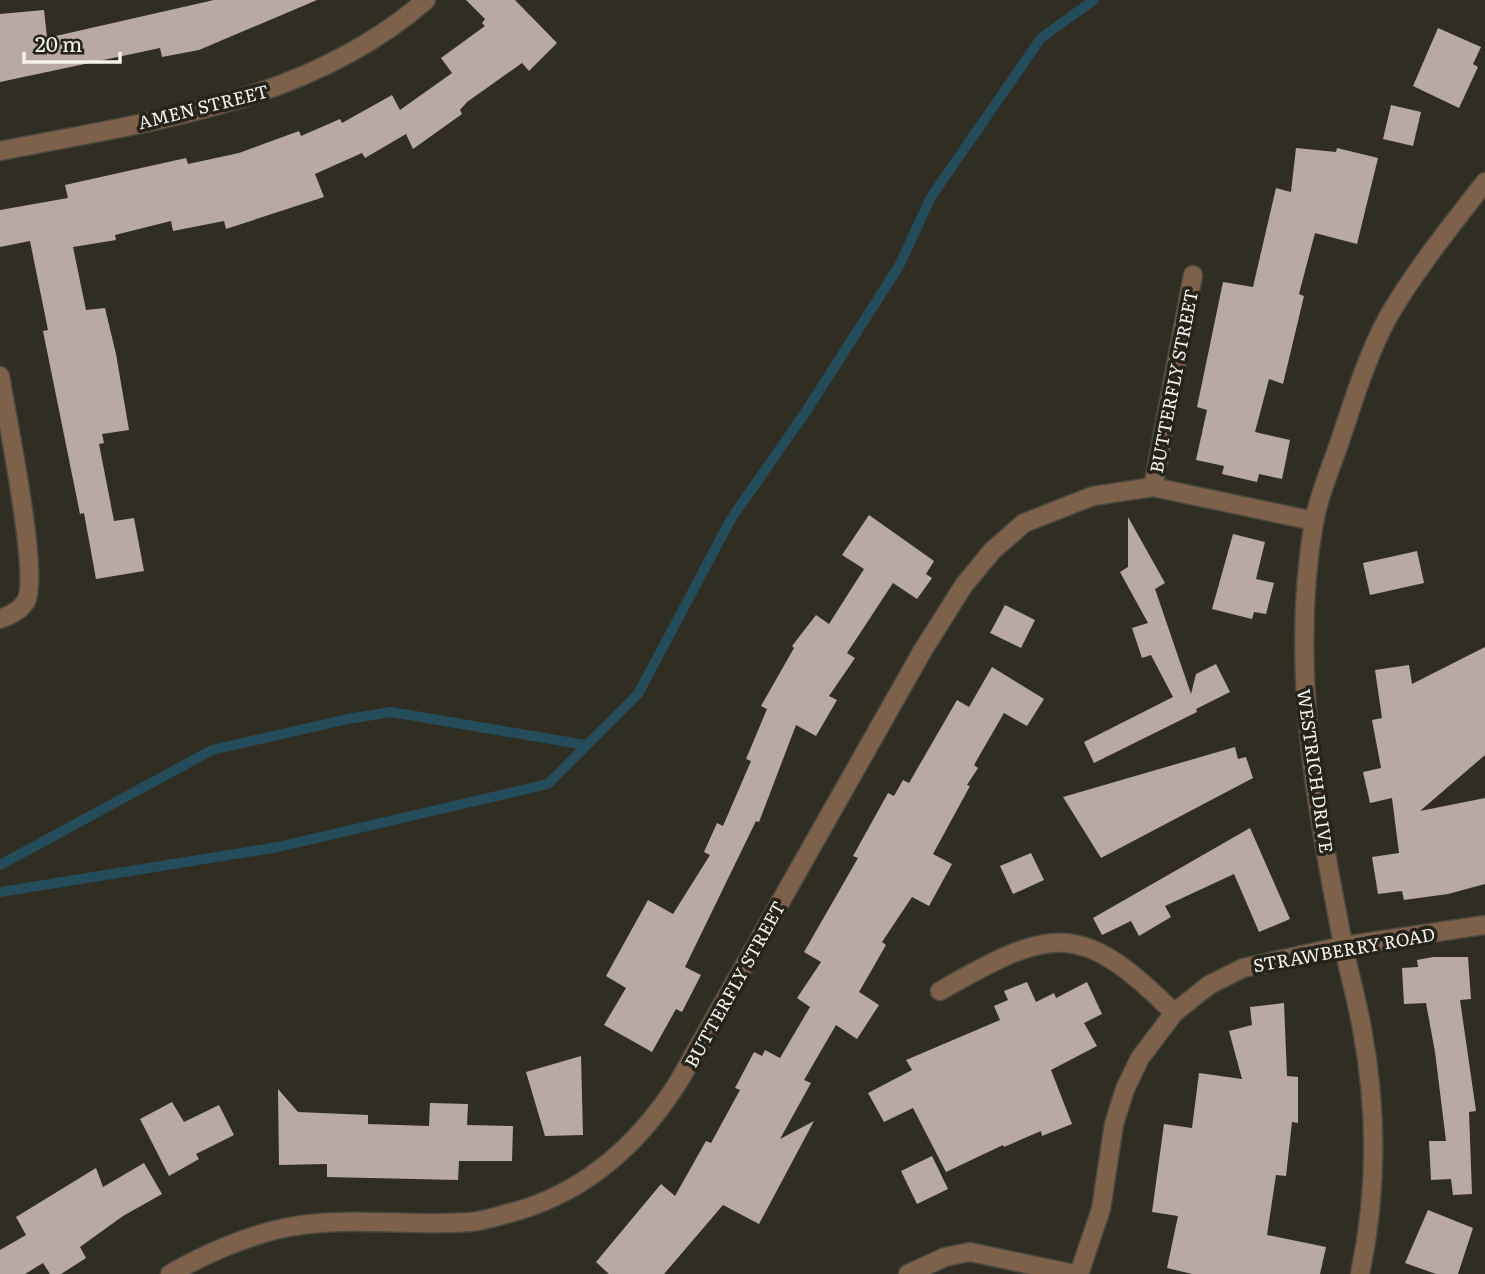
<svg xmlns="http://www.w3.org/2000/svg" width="1485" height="1274" font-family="Literata,serif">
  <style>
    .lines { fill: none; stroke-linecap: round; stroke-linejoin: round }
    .stream { stroke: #244c5b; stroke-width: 10 }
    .building { fill: #b8a9a7 }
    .minor-casing { stroke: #4b493f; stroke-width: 21 }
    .minor { stroke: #7e614b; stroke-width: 18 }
    .labels { text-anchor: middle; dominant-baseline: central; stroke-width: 7; stroke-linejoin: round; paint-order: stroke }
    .street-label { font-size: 18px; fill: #f3f2eb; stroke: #26241a }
  </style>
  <rect width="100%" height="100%" fill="#302e23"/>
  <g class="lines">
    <path class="stream" d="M0,865L212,750L348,719L391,712L586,745
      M0,892L278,847L548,784L638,694L731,519L805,413L899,266L931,197L1041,38L1094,0"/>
  </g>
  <path class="building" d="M214,0H317L199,50L162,57L160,48L0,82V14L44,10L47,38Z
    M466,0H515L557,43L529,71L522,63L467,102L460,110L462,114L413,149L406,134L365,158L362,153L315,174L324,197L226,229L224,221L173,231L171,221L115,235L116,240L73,247L86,310L105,308L116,354L129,430L102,434L104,443L99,444L114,521L134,518L144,571L96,579L84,513L80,514L43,331L48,330L30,241L0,247V210L68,198L65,185L186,158L188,164L239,153L299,131L301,136L340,119L342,123L392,95L400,110L452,73L441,58L485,26L482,23L485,19Z
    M1438,28L1481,47L1473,64L1478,67L1459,108L1413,86Z
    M1391,105L1421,112L1413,146L1383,139Z
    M1296,148L1336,152L1337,148L1378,158L1357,244L1315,233L1299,294L1304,296L1283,384L1269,379L1255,432L1290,440L1282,479L1259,474L1257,482L1222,474L1224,466L1196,460L1207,410L1197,407L1223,282L1253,287L1276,188L1291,192Z
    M869,515L934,561L926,574L932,578L917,599L893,583L847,653L855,658L829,696L837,700L816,736L796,725L759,822L756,821L685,967L701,975L682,1012L676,1009L652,1052L604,1025L626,988L606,976L648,900L673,914L710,855L704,852L717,823L723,826L751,761L746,759L767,709L761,706L794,648L792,646L816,615L829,624L864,569L842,555Z
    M1128,517L1165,583L1155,589L1191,694L1196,674L1216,664L1230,692L1196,709L1197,712L1094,763L1084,742L1173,697L1151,655L1142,658L1132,628L1148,623L1120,572L1128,567Z
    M1233,534L1265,542L1256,579L1274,583L1266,614L1254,612L1252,619L1212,609Z
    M1417,551L1424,583L1370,595L1363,563Z
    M1005,605L1035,620L1021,648L990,633Z
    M1485,647V755L1420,811L1485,798V884L1448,894L1404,900L1402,891L1378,894L1372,857L1399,853L1392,798L1370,803L1363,772L1381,768L1372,720L1382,718L1375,670L1409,665L1412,684Z
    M992,667L1044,699L1027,726L1004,713L974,765L978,768L967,785L970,786L933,854L952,864L929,906L912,897L882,942L886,945L859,992L879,1005L857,1039L836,1025L804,1080L811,1083L780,1139L814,1121L759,1224L723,1205L664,1274H609L596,1262L661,1184L675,1196L706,1141L711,1143L740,1090L735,1088L754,1052L762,1056L765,1050L780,1058L810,1007L797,998L821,962L804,952L858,858L853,856L888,793L894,796L903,780L909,783L957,700L969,707Z
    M1235,747L1238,759L1246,757L1253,778L1101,858L1063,797Z
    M1250,828L1290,919L1259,932L1234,874L1165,906L1171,917L1139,936L1131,921L1102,935L1093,918Z
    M1031,853L1044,880L1013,894L1000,866Z
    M1433,957H1468L1471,999L1460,1000L1476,1111L1469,1112L1472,1194L1453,1195L1451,1179L1431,1180L1429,1141H1446L1435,1052L1426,1003L1404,1004L1402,968L1418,967L1417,960Z
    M1027,982L1036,1002L1054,993L1056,998L1087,982L1102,1014L1084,1023L1097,1046L1051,1070L1072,1124L1042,1136L1041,1131L1004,1147L1003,1145L946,1172L913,1108L884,1122L868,1093L912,1070L906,1060L1000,1020L994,1006L1008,1000L1004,991Z
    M1284,1003L1287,1076L1298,1077V1123L1292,1122L1286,1176L1276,1175L1267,1235L1326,1247L1320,1274H1192L1167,1268L1178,1216L1152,1212L1164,1124L1192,1128L1199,1073L1242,1079L1229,1031L1252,1025L1250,1007Z
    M581,1056L583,1135L545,1136L526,1072Z
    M278,1089L298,1112L368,1115V1124L429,1126L430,1103L468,1104L467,1125L513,1126L512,1161H459L458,1180L327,1177V1164L279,1165Z
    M172,1102L184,1122L219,1105L234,1135L196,1154L199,1159L169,1176L140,1119Z
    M932,1156L948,1189L917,1204L901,1171Z
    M144,1163L162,1194L123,1216L80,1247L86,1258L61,1274H50L43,1263L25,1274H0V1250L26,1235L16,1217L96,1168L103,1187Z
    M1428,1210L1473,1228L1458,1274H1436L1405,1263Z"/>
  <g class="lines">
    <defs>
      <path id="minor" d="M0,151C149,121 307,104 426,0
        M1153,487L1193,275
        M0,619C10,615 20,611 26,601C40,576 6,414 0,376
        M940,991C1050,928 1080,918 1174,1013
        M170,1274C203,1255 246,1236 284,1228C345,1215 408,1227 470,1222C482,1221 495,1217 506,1214C583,1195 638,1146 679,1081L923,650L964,585L993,550L1024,523L1093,496L1153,487L1314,521
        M908,1274L945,1257L970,1252L1074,1274
        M1079,1274L1101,1209L1114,1124L1125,1089L1140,1058L1174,1013L1209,985L1243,968L1343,946L1485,925
        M1360,1274C1377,1194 1377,1109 1362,1029C1357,1000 1349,973 1343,944C1316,806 1289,664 1314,522C1319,493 1333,463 1342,435C1355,396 1368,354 1388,317C1416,269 1451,226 1485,182"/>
    </defs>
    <use href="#minor" class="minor-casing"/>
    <use href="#minor" class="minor"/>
  </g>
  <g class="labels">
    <g class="street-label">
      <text transform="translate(203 106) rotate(-14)">AMEN STREET</text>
      <text transform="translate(1173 381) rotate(-79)">BUTTERFLY STREET</text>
      <text transform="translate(1316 771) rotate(82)">WESTRICH DRIVE</text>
      <text transform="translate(1344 949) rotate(-10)">STRAWBERRY ROAD</text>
      <text transform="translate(734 984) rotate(-61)">BUTTERFLY STREET</text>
    </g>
  </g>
  <path d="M24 52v10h96v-10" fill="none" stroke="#f3f2eb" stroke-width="3.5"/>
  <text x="35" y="52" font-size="21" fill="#f3f2eb" stroke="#26241a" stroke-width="5" paint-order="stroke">20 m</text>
</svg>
